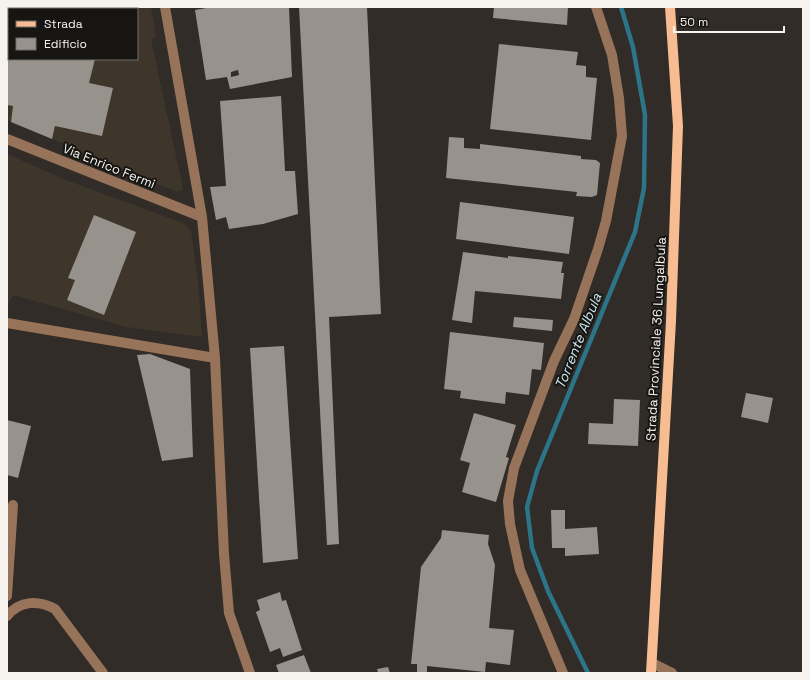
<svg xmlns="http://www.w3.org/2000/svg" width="810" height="680" font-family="'Space Grotesk',sans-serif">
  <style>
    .built { fill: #3e352b; fill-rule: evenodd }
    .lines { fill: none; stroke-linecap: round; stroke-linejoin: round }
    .stream { stroke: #2c7589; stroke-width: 4.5 }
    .building { fill: #98928c; fill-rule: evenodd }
    .minor { stroke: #977359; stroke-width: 10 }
    .major { stroke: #f7bc92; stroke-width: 10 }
    .labels { text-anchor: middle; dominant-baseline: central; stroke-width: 4; stroke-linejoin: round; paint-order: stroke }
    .street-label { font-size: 13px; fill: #f6f3ef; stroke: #171512 }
    .water-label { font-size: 14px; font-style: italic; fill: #cbe7f0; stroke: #171512 }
  </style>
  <rect width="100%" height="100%" fill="#312c27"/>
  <path class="built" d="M7,7H151L156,38L151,39L183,189L177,192L7,120ZM9,9H137V59H9Z
    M7,154L66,180L183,223L191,231L198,280L202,337L126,327L13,295L7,306Z"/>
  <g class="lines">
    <path class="stream" d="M588,673L548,591L532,548L527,507L537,471L635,232L644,188L645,115L633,47L621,7"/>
  </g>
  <path class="building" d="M47,7H104L103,9H54Z
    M212,7H289L292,77L230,89L227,77L206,80L195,10ZM238,70L239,75L231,77V72Z
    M299,7H367L381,314L329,317L339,544L327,545Z
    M494,7H568L567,25L493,18Z
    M7,23L9,24V59H95L89,83L113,88L102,136L55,126L52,139L11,122L13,106L7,105Z
    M499,44L578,52L576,65L586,66V77L597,78L591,140L490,129Z
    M281,96L285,171H295L298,214L263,224L229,229L226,217L216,220L210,187L226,186L220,101Z
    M449,137L464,138V148L480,149V144L581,156V159L596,160L600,163L597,195L592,197L576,196L577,192L446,178Z
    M460,202L574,217L569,254L456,239Z
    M94,215L136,232L104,315L67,300L75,280L68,278Z
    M463,252L508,258V256L563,262L561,273H564L561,299L475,291L472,323L452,320Z
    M514,317L553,320L552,331L513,327Z
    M450,332L544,343L541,370L532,369L529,395L506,392L505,404L460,398L461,391L444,389Z
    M284,346L298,559L263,563L250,348Z
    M150,354L190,369L193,457L162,461L137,355Z
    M746,393L773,398L768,423L741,417Z
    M614,399L640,400L638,446L588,444L589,423L613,424Z
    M474,413L516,425L506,457L509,458L496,502L462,492L470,463L460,460Z
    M7,420L31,426L18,478L7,475Z
    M551,510H565V529L597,527L599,554L565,556V548H552Z
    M442,530L489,535L488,544L495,565L489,628L514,630L510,665L486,662L485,672L427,666V673H417V664H411L421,567L441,538Z
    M280,592L282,601L286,600L302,650L283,657L280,648L270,652L256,612L260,610L257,600Z
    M304,655L311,673H279L276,665Z
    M388,667L390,673H378L377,669Z"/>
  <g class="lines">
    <path class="minor" d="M165,7L202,217L215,358L224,554L229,613L250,673
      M7,139L202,217
      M7,323L215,358
      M7,596L13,505
      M7,616C20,600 39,600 55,609L103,673
      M652,663L672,673
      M563,673L520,570L510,524L508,501L514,468L554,361L574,319L598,249L606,221L622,136L619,98L612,55L596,7"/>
    <path class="major" d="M651,673L671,321L678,126L670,7"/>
  </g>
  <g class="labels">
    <g class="street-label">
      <text transform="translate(109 166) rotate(22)">Via Enrico Fermi</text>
      <text transform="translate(656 339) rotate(-87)">Strada Provinciale 36 Lungalbula</text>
    </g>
    <g class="water-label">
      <text transform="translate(578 341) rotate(-68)">Torrente Albula</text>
    </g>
  </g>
  <rect width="810" height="680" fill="none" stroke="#f6f3ef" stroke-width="16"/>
  <rect x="8" y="8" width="130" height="52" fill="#171512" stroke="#706e6a"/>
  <rect x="16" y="21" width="20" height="6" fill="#f7bc92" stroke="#706e6a"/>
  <text x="44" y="28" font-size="12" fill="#f6f3ef">Strada</text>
  <rect x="16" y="38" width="20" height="12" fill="#98928c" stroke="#706e6a"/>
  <text x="44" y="48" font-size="12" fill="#f6f3ef">Edificio</text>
  <path d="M674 26v6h110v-6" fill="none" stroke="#f6f3ef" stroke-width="2"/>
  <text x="680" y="26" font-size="12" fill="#f6f3ef" stroke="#171512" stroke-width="3" paint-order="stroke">50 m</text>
</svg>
